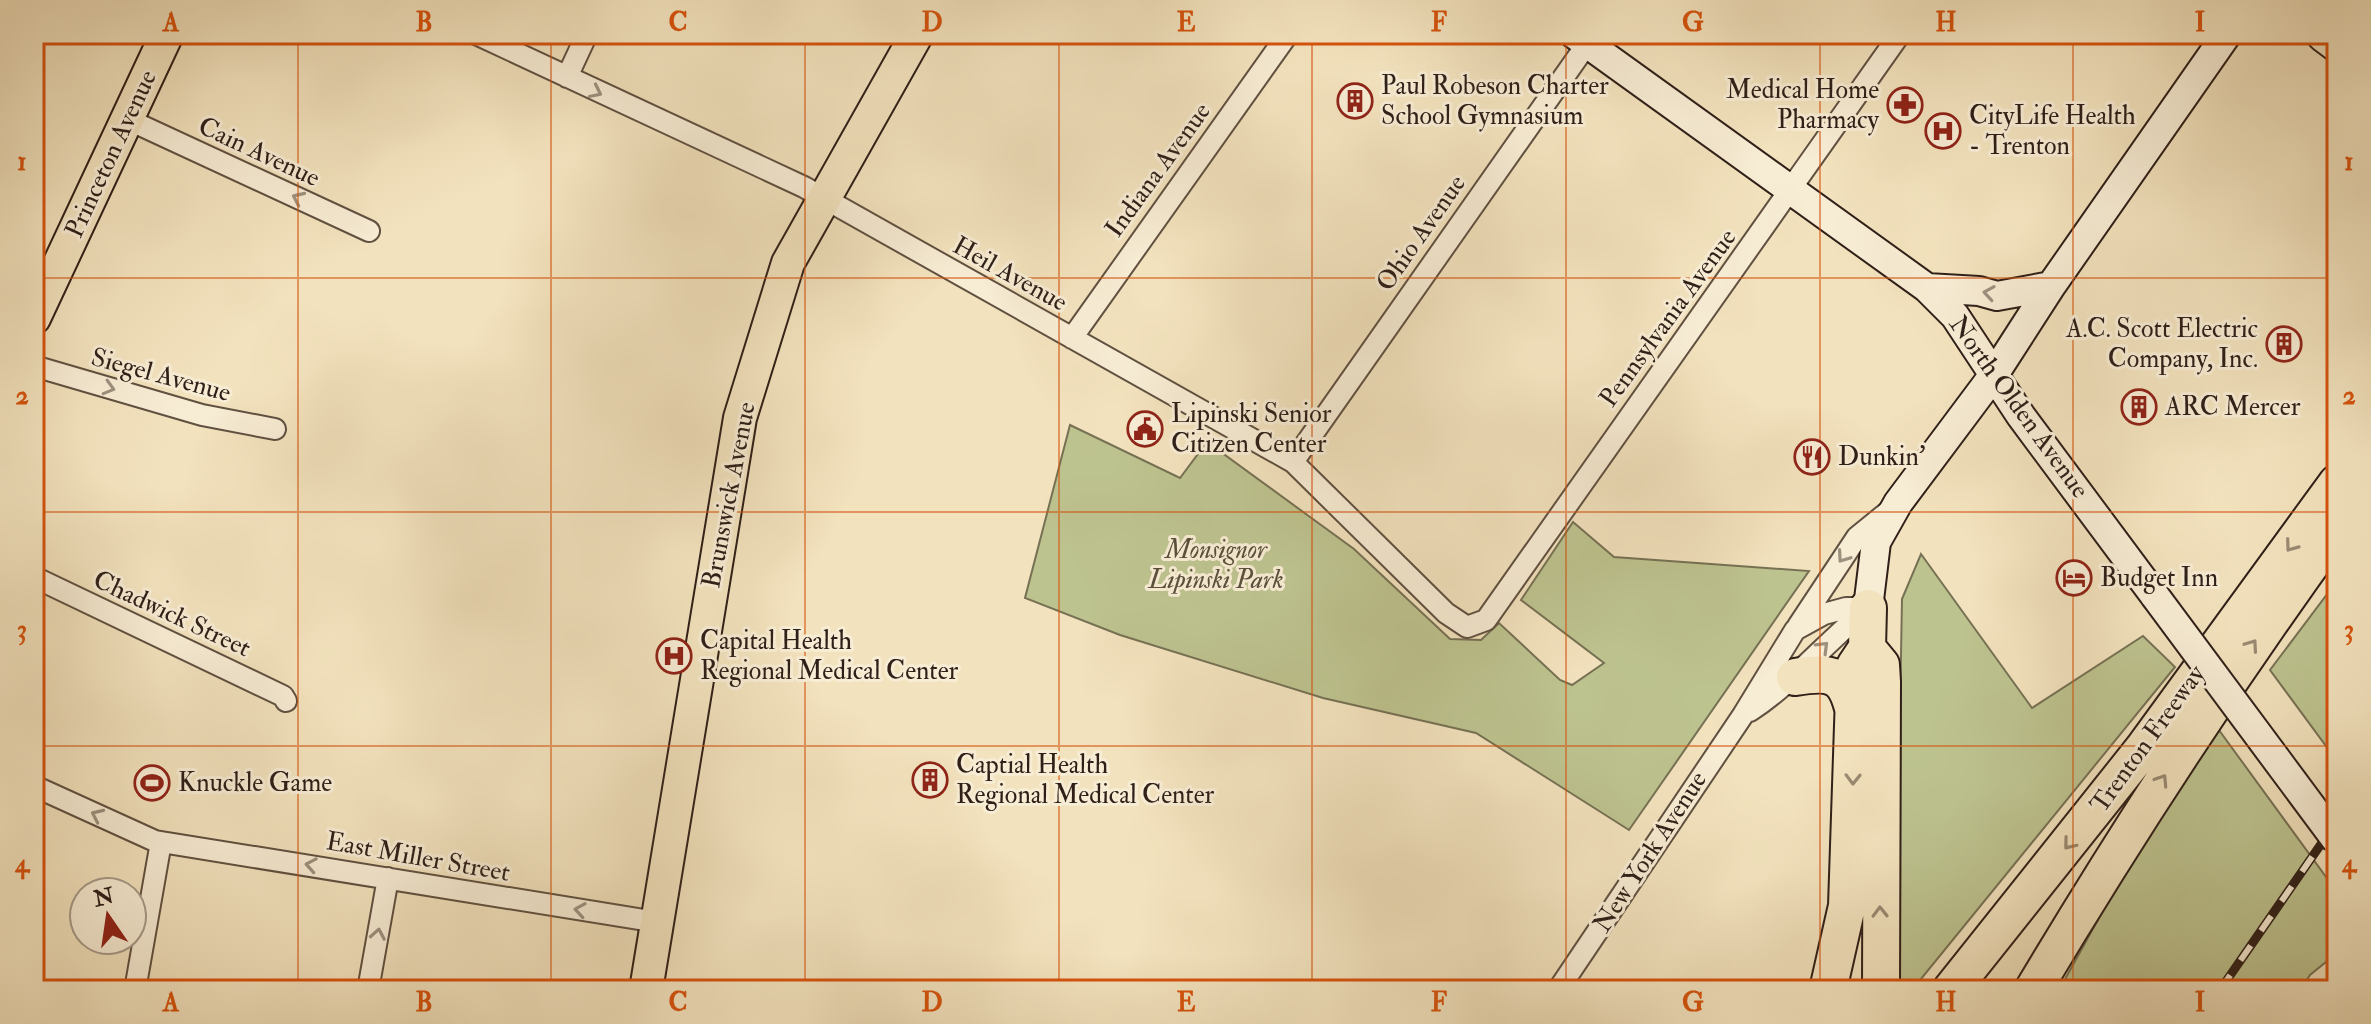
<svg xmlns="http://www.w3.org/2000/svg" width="2371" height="1024" font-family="'IM FELL Double Pica',serif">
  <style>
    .green { fill: #bdc38f; stroke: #767154; stroke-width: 2 }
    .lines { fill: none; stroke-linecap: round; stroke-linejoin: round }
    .minor-casing { stroke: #605041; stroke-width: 24 }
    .secondary-casing { stroke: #2f1f18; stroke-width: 32 }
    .primary-casing { stroke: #2f1f18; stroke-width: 36 }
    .motorway-casing { stroke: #2f1f18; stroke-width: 40 }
    .minor { stroke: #f7ecd4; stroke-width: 20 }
    .secondary { stroke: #f7ecd4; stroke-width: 28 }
    .primary { stroke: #f2e2bd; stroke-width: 32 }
    .motorway { stroke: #f2e2bd; stroke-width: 36 }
    .rail-casing { stroke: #2f1f18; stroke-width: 9 }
    .rail { stroke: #f7ecd4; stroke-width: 6; stroke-dasharray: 18; stroke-linecap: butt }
    .secondary-bridge-casing { stroke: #2f1f18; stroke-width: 32; stroke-linecap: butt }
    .secondary-bridge { stroke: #f7ecd4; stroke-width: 28 }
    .oneway { stroke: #9d907f }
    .oneway2 { stroke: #9a8a73 }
    .grid { fill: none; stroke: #d6530d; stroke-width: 2; stroke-opacity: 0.55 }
    .labels { text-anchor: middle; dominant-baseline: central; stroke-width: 6; stroke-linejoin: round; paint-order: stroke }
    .poi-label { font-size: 26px; fill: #2f1f18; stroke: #f7ecd4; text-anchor: start }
    .street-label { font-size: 26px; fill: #2f1f18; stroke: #f7ecd4 }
    .park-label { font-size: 26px; font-style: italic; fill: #5a503c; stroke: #f7ecd4 }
    .neatline { fill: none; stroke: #d6530d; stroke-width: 3 }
    .grid-label { font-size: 26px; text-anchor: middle; font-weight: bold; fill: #d6530d }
  </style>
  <rect width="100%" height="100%" fill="#f2e2bd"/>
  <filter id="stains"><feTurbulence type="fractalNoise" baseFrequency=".0025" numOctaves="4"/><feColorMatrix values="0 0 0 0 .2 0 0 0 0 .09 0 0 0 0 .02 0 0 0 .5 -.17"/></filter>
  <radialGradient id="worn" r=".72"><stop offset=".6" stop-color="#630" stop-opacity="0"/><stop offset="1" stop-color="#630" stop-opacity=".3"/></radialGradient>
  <path class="green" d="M1070,425L1180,478L1207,442L1354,549L1450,639L1481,640L1499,623L1560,680L1572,685L1604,663L1521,600L1573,522L1614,557L1809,571L1629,830L1476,733L1323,698L1120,635L1025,598Z
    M1921,554L2032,708L2143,636L2175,667L1912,990H1895L1902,599Z
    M2337,581V761L2270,670Z
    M2216,726L2337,892V953L2310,975L2300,990H2059L2151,824Z"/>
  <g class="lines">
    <defs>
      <path id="minor" d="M476,34L804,187L1293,462L1446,613L1467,627L1486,620L1900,34
        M567,77L587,34
        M127,119L369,231
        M1072,338L1288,34
        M34,366L202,415L275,429
        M1293,462L1594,34
        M34,577L283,696L286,701
        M1798,626L1857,537L1889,511
        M1750,711C1794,682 1827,641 1868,608
        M34,786L155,841L657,922
        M135,990L161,842
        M368,990L388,878
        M1558,990L1743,715L1795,630L1824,614L1846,608H1868"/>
      <path id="secondary" d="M1574,34L1927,288L1955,316L2021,416L2155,596
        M1927,288L1979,291L1997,296L2051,286
        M1868,608L1876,542L1898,503L1993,376L2051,286L2227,34"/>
      <path id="primary" d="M34,318L167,34
        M646,990L740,418L788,263L917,34"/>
      <path id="motorway" d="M2325,34L2337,43
        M1867,648L1881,665L1882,682L1881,990
        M1795,677C1832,671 1845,674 1854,712
        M1828,990L1847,906L1855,666L1867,648L1868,608
        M1951,990L2143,749L2337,483
        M2033,990C2128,831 2228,678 2337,528"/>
    </defs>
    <use href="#minor" class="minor-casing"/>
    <use href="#secondary" class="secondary-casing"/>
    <use href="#primary" class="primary-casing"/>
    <use href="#motorway" class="motorway-casing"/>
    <use href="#minor" class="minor"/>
    <use href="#secondary" class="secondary"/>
    <use href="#primary" class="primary"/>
    <use href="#motorway" class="motorway"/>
    <defs>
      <path id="rail" d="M2220,990L2337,821"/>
    </defs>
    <use href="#rail" class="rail-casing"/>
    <use href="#rail" class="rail"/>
    <defs>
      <path id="secondary-bridge" d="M2155,596L2337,841"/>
    </defs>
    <use href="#secondary-bridge" class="secondary-bridge-casing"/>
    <use href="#secondary-bridge" class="secondary-bridge"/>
  </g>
  <defs><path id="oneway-chevron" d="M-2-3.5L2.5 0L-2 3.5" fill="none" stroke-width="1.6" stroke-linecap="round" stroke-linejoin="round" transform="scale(2)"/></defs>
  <g class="oneway">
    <use href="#oneway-chevron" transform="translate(596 92) rotate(26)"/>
    <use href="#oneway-chevron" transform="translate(298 198) rotate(-155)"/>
    <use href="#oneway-chevron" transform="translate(1989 293) rotate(-171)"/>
    <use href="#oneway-chevron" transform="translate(109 388) rotate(16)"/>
    <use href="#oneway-chevron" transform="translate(1843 557) rotate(125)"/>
    <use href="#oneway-chevron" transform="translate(1823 647) rotate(-45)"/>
    <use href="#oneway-chevron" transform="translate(97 815) rotate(-155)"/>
    <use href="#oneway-chevron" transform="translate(311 865) rotate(-170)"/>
    <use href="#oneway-chevron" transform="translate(580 910) rotate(-171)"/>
    <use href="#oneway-chevron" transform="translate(378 934) rotate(-80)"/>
  </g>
  <g class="oneway2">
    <use href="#oneway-chevron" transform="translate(2291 546) rotate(126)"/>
    <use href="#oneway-chevron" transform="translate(2252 645) rotate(-55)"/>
    <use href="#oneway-chevron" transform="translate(1853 779) rotate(91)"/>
    <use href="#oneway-chevron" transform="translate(2162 780) rotate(-57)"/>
    <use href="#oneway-chevron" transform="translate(2069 844) rotate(129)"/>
    <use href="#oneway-chevron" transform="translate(1880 912) rotate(-91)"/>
  </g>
  <path class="grid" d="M298,34V990M551,34V990M805,34V990M1059,34V990M1312,34V990M1566,34V990M1820,34V990M2073,34V990M34,278H2337M34,512H2337M34,746H2337"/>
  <defs>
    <symbol id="building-ring" viewBox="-11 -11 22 22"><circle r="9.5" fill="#f7ecd4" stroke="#8f2418" stroke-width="1.5"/><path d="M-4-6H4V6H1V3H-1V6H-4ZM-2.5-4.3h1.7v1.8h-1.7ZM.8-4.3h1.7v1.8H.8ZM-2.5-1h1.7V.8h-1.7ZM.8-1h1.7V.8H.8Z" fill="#8f2418"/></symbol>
    <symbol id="pharmacy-ring" viewBox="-11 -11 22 22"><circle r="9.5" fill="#f7ecd4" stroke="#8f2418" stroke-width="1.5"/><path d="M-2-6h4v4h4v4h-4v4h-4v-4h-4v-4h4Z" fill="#8f2418"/></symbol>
    <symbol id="hospital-ring" viewBox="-11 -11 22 22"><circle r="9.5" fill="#f7ecd4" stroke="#8f2418" stroke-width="1.5"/><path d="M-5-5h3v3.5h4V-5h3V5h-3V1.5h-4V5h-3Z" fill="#8f2418"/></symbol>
    <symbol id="civic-ring" viewBox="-11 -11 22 22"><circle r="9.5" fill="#f7ecd4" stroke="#8f2418" stroke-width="1.5"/><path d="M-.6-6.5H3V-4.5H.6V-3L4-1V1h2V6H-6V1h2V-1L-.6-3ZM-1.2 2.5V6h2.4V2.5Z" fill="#8f2418"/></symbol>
    <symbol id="restaurant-ring" viewBox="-11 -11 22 22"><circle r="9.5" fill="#f7ecd4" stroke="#8f2418" stroke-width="1.5"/><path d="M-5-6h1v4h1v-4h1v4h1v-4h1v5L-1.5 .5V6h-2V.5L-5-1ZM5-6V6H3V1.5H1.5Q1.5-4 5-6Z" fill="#8f2418"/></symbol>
    <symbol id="hotel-ring" viewBox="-11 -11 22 22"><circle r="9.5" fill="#f7ecd4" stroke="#8f2418" stroke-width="1.5"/><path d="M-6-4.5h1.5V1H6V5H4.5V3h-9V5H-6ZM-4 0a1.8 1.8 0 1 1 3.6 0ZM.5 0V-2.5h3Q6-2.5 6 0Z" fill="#8f2418"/></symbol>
    <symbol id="stadium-ring" viewBox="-11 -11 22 22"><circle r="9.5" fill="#f7ecd4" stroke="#8f2418" stroke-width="1.5"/><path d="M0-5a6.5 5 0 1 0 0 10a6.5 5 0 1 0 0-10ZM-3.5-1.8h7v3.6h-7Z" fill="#8f2418"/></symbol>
  </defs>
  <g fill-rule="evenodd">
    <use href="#building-ring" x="1335" y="81" width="40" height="40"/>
    <use href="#pharmacy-ring" x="1885" y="85" width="40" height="40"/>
    <use href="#hospital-ring" x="1923" y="111" width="40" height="40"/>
    <use href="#building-ring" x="2264" y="324" width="40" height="40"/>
    <use href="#building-ring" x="2119" y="387" width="40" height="40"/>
    <use href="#civic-ring" x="1125" y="409" width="40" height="40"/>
    <use href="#restaurant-ring" x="1792" y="437" width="40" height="40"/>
    <use href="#hotel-ring" x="2054" y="558" width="40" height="40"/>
    <use href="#hospital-ring" x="654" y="636" width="40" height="40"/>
    <use href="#building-ring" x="910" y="760" width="40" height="40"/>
    <use href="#stadium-ring" x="132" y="763" width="40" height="40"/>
  </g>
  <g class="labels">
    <g class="poi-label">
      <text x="1381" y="86">Paul Robeson Charter<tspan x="1381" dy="30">School Gymnasium</tspan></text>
      <text x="1879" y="90" text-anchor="end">Medical Home<tspan x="1879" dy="30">Pharmacy</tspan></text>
      <text x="1969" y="116">CityLife Health<tspan x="1969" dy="30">- Trenton</tspan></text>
      <text x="2258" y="329" text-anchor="end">A.C. Scott Electric<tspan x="2258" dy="30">Company, Inc.</tspan></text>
      <text x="2165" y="407">ARC Mercer</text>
      <text x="1171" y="414">Lipinski Senior<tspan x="1171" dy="30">Citizen Center</tspan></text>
      <text x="1838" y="457">Dunkin'</text>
      <text x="2100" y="578">Budget Inn</text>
      <text x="700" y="641">Capital Health<tspan x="700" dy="30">Regional Medical Center</tspan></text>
      <text x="956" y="765">Captial Health<tspan x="956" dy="30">Regional Medical Center</tspan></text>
      <text x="178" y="783">Knuckle Game</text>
    </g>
    <g class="street-label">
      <text transform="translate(259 152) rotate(25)">Cain Avenue</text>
      <text transform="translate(111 154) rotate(-65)">Princeton Avenue</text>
      <text transform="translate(1158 170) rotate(-54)">Indiana Avenue</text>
      <text transform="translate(1421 233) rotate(-55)">Ohio Avenue</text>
      <text transform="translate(1010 274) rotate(29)">Heil Avenue</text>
      <text transform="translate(1668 318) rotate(-54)">Pennsylvania Avenue</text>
      <text transform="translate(161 375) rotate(15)">Siegel Avenue</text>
      <text transform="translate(2019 407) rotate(54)">North Olden Avenue</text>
      <text transform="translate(729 495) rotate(-79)">Brunswick Avenue</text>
      <text transform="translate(172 614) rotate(25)">Chadwick Street</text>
      <text transform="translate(2148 739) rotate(-54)">Trenton Freeway</text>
      <text transform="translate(1650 852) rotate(-57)">New York Avenue</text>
      <text transform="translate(418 857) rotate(10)">East Miller Street</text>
    </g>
    <g class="park-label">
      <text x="1216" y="550">Monsignor<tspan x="1216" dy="30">Lipinski Park</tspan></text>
    </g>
  </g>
  <rect width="2371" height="1024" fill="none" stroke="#f2e2bd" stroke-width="88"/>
  <g transform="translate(108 916) rotate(347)"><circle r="38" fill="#f7ecd4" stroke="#a79a89" stroke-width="2"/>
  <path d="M0-6L14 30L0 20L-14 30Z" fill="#8f2418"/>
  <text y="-12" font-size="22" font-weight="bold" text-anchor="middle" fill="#2f1f18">N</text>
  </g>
  <rect x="44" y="44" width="2283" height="936" class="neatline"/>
  <g class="grid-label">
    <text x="171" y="31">A</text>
    <text x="424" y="31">B</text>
    <text x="678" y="31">C</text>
    <text x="932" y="31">D</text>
    <text x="1186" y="31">E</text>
    <text x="1439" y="31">F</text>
    <text x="1693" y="31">G</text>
    <text x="1946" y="31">H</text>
    <text x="2200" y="31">I</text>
    <text x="22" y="170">1</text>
    <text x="2349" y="170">1</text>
    <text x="22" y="404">2</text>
    <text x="2349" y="404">2</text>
    <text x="22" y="638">3</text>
    <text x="2349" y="638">3</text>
    <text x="22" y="872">4</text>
    <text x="2349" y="872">4</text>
    <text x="171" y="1011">A</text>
    <text x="424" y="1011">B</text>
    <text x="678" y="1011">C</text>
    <text x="932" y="1011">D</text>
    <text x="1186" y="1011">E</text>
    <text x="1439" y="1011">F</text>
    <text x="1693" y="1011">G</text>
    <text x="1946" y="1011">H</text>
    <text x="2200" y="1011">I</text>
  </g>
  <rect width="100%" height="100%" filter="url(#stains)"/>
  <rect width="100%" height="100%" fill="url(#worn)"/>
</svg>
